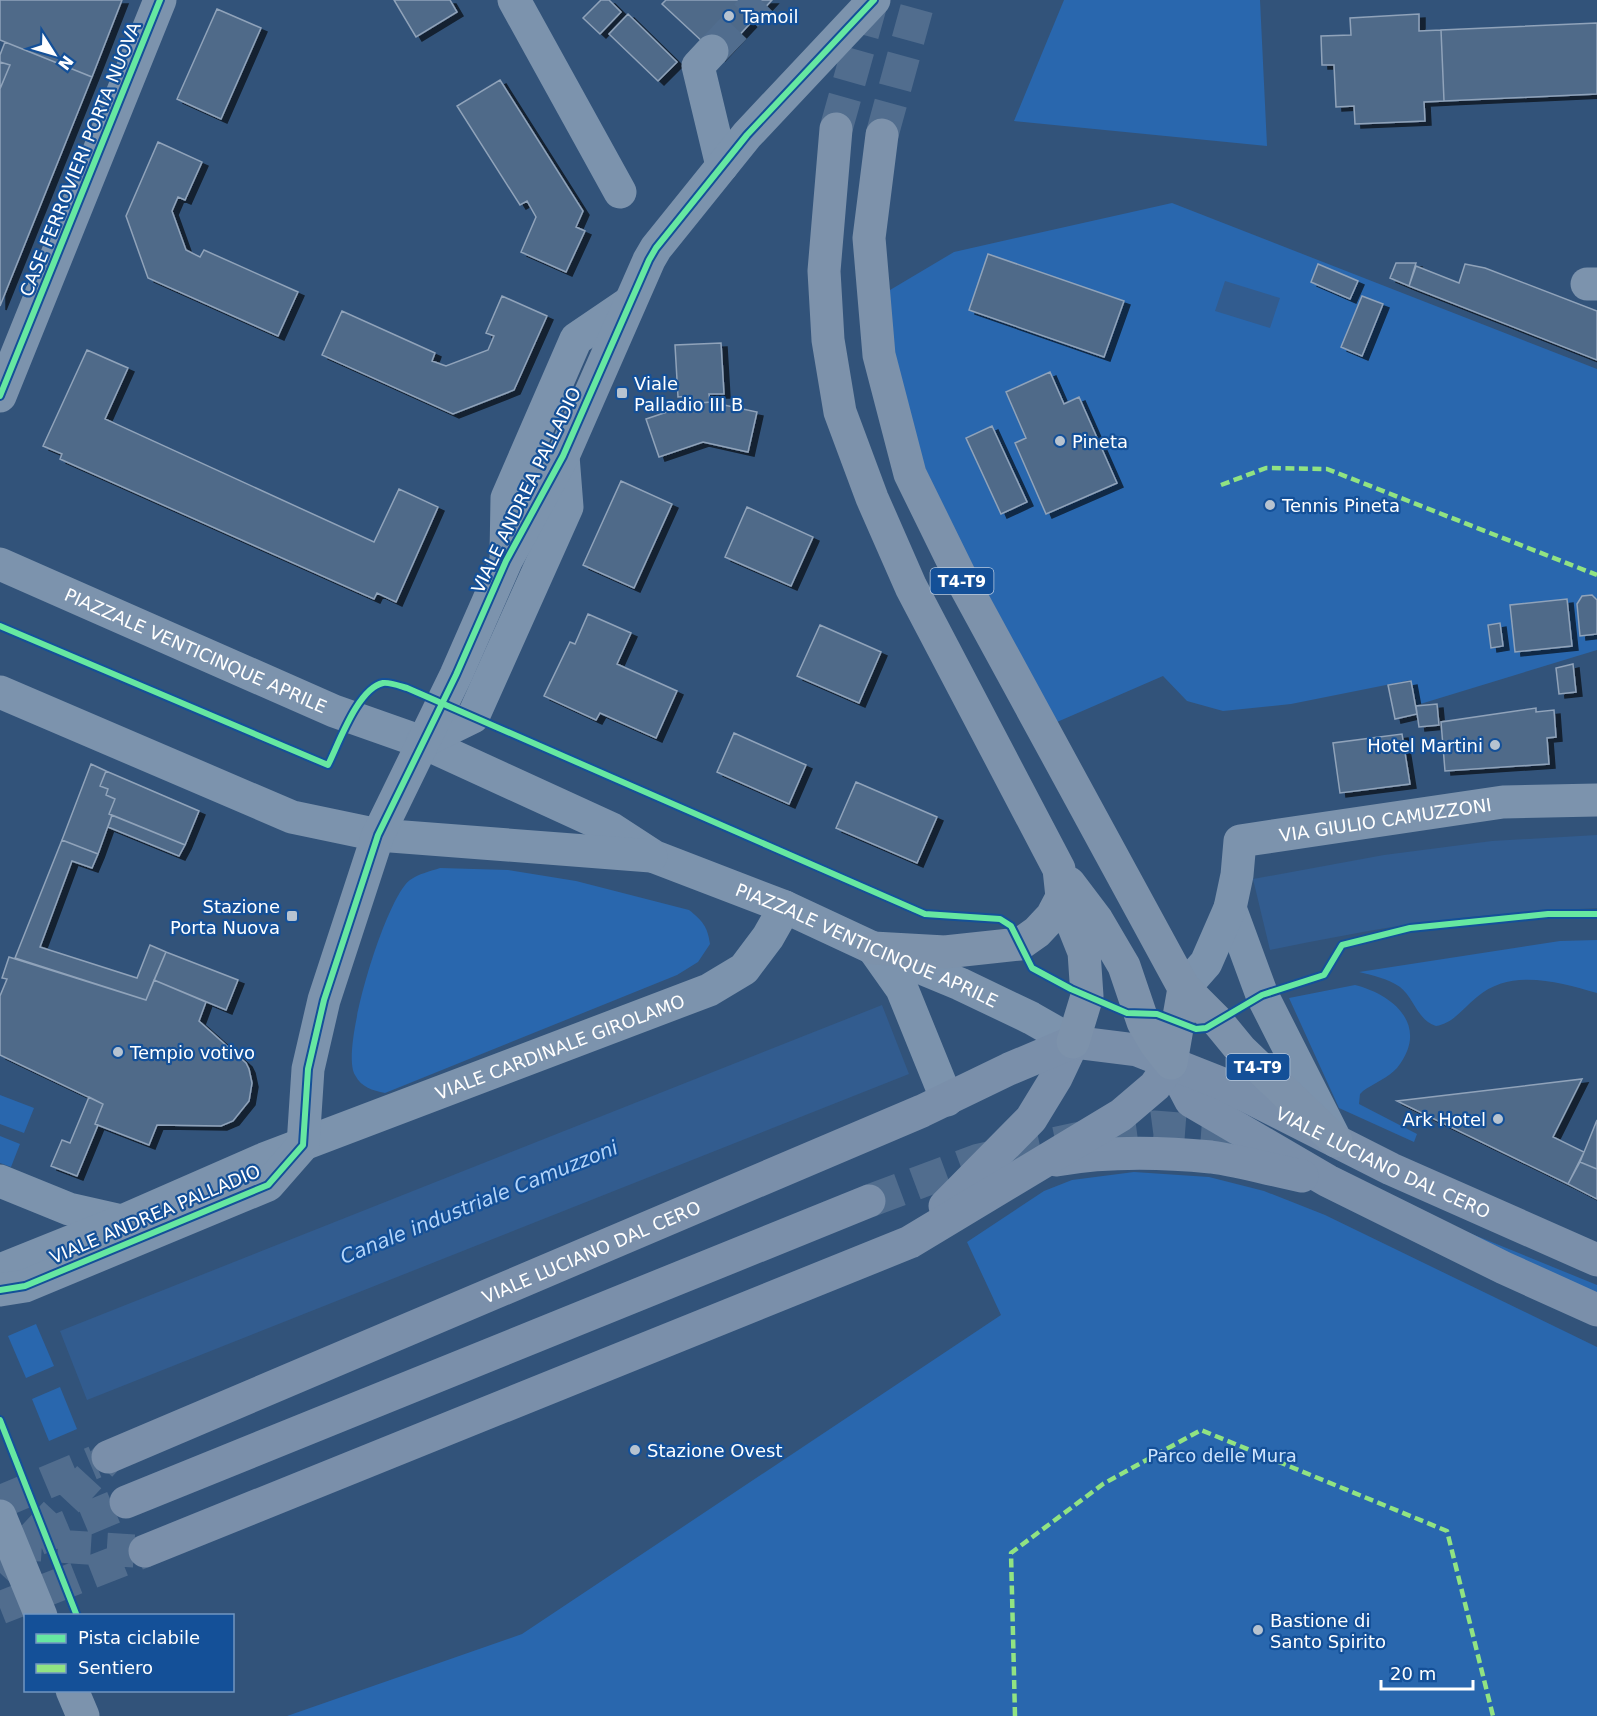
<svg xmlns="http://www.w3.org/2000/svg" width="1597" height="1716" font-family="'DejaVu Sans',sans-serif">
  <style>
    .green { fill: #2967ae }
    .water { fill: #325c8f }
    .building { fill: #4f6a89; stroke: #90a3ba; stroke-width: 1.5; filter: url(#shadow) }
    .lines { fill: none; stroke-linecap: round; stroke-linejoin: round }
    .minor-tunnel { stroke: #516d8e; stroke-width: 33; stroke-dasharray: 33 16; stroke-linecap: butt }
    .major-tunnel { stroke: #516d8e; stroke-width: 33; stroke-dasharray: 33 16; stroke-linecap: butt }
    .highway-tunnel { stroke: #516d8e; stroke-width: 33; stroke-dasharray: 33 16; stroke-linecap: butt }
    .minor { stroke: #7c93ad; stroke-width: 33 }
    .major { stroke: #7a8faa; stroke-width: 33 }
    .highway { stroke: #7d92ab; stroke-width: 33 }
    .quiet { stroke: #91e382; stroke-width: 4.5; stroke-dasharray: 9 4.5; stroke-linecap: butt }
    .cycleway-casing { stroke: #145098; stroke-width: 10 }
    .cycleway { stroke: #66e7a1; stroke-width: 6 }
    .poi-dot { fill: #b7c3d0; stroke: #145098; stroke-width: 2 }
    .labels { text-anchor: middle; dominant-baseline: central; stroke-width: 4.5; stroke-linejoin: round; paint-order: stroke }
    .shield { fill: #145098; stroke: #b8cae0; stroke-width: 1.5 }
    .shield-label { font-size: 16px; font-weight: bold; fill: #fff }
    .poi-label { font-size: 18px; fill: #fff; stroke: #145098; text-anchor: start }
    .street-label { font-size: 18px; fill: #fff; stroke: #145098 }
    .park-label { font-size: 18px; fill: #cee4fd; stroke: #145098 }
    .water-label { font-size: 20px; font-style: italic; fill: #b3d4f9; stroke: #145098 }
  </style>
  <defs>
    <filter id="shadow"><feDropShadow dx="6" dy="4" stdDeviation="0" flood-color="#0009"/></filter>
  </defs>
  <rect width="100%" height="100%" fill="#32537a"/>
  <path class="green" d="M1064,0H1260L1267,146L1014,121Z
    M1172,203L1597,369V650L1417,705L1411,680L1291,704L1223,711L1187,701L1163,676L1057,722L968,557L917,452L891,338L885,293L954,252Z
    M440,868L508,870L576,881L689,910C702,920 708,927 710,944L698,962L677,975L385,1093C372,1090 362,1088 355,1075C339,1050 386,897 410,880C418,874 431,871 440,868Z
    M1597,940V993C1558,982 1511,968 1477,997C1463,1008 1454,1023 1436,1026C1418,1021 1414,998 1400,987C1389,979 1372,975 1359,972L1560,941Z
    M1355,985C1395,995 1430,1027 1397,1068C1389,1077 1373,1084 1363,1091L1360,1094L1359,1104L1417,1134L1414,1142L1339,1108L1289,998Z
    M0,1095L34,1108L24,1133L0,1124Z
    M0,1136L20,1144L11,1167L0,1163Z
    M1134,1172L1209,1177L1264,1191L1325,1215L1597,1347V1716H287L522,1634L1001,1315L967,1242L1044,1191L1072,1180Z
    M1371,1193L1597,1285V1299Z
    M36,1324L54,1366L26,1378L8,1336Z
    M60,1387L77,1429L49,1441L32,1399Z"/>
  <path class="water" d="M1225,281L1280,298L1270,328L1215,311Z
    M1597,835V908C1538,911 1478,915 1419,923C1369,930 1319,940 1270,950L1253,879L1384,855L1492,841Z
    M882,1005L909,1074L87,1400L60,1331Z"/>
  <path class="building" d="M0,0H122L92,77L0,40Z
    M394,0H450L457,12L416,37Z
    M601,0H609L621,12L600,34L583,18Z
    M666,0H772L719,57L662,4Z
    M217,9L261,28L221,119L177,99Z
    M628,14L677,62L658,81L609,34Z
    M1419,14V31L1441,30L1444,101L1424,102L1425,121L1355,124L1354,106L1336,107L1334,65H1322L1321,36L1351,35L1350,18Z
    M1597,23V94L1444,101L1441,30Z
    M5,42L92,77L0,306V89L10,65L0,62V55Z
    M0,62L10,65L0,89Z
    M500,80L583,211L576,227L585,231L566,272L521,252L536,217L527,201L520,205L457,106Z
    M158,142L202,162L185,200L178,197L172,211L186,250L200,257L204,250L298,292L278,336L148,278L126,216Z
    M988,254L1124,301L1104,357L969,310Z
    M1396,263H1416L1409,286L1390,278Z
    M1318,264L1358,281L1350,299L1311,282Z
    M1465,264L1485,268L1597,311V360L1409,286L1416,266L1459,283Z
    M502,296L547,316L514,390L453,414L322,355L342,311L435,353L432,361L446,366L488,350L494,336L486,333Z
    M1362,296L1383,304L1362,356L1341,347Z
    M721,343L724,394H709L710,402L691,404L690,396L678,397L675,345Z
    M87,350L128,368L105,419L374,542L399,489L438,507L396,602L377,593L374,599L60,459L62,454L43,446Z
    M1050,372L1064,404L1079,397L1117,483L1046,514L1015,443L1026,438L1006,392Z
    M710,402L757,412L748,452L703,442L659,457L646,419L691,404Z
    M992,426L1027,502L1001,514L966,438Z
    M621,481L672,504L634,588L583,565Z
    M747,507L813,537L791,586L725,557Z
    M1592,595L1597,600V634L1580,636L1577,604L1582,596Z
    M1567,599L1572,646L1515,652L1510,605Z
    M588,614L631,633L617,664L677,691L656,738L600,713L596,720L544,696L570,642L575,644Z
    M1500,623L1503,646L1491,648L1488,625Z
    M820,625L881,652L859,703L797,676Z
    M1573,664L1576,692L1559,694L1556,668Z
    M1411,681L1417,714L1395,719L1388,685Z
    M1437,704L1439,725L1419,727L1416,706Z
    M1536,708V712L1554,710L1556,737L1547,738L1549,764L1445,771L1441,722Z
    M734,733L806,765L789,804L717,772Z
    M1402,734L1410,784L1340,793L1333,743Z
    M91,764L106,771L100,786L108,789L106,795L115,799L109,814L112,815L98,854L62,840Z
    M106,771L199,811L185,845L109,814L115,799L106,795L108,789L100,786Z
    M856,782L937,817L917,863L836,828Z
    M112,815L185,845L179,856L108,827Z
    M62,840L98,854L92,868L72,861L40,947L137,978L150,945L166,952L146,1000L15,958Z
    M166,952L238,980L226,1010L154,980Z
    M9,957L146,1000L154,980L206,1002L199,1021L246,1063L249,1069L252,1083L249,1101L233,1121L221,1126L157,1125L149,1145L95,1124L103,1104L0,1055V996L7,979L2,978Z
    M1582,1079L1553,1137L1584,1152L1568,1184L1397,1101Z
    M89,1097L103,1104L95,1124L98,1125L77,1176L51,1166L62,1140L70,1143Z
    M1597,1120V1169L1580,1162Z
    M1580,1162L1597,1169V1199L1568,1184Z"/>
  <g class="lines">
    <path class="minor-tunnel" d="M712,51L761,0"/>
    <path class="major-tunnel" d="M869,1201L979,1160L1094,1135L1154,1127L1220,1132L1253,1141
      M0,1502L95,1462
      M38,1539L126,1502
      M9,1543L134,1551
      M0,1573L108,1457
      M0,1608L145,1551"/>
    <path class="highway-tunnel" d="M836,129L872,0
      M882,135L919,0"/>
    <g class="minor">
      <path d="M514,0L620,192"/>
      <path d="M712,51L698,66L722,166"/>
      <path d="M1587,284H1597"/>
      <path d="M0,396L160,0"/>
      <path d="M506,555L507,498L576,339L629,303"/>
      <path id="s1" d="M0,564L334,711L422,742L612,829L655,857L785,907L873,948L960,984L1031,1018L1073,1042"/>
      <path d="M0,692L292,817L378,835L651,856"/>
      <path d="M422,742L473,717L567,507L563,456"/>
      <path d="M1230,908L1262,995L1334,1137"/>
      <path d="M873,948L902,989L947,1100"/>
      <path id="s2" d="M1184,988L1206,963L1230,908L1237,875L1240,841L1503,802L1597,800"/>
      <path d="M0,1181L69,1209L122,1221"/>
      <path id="s3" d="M0,1270L122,1221L264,1159L709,990L744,969L768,937L785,907"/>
      <path d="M0,1290L25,1286L268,1185L303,1145L308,1069L324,1000L378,835L456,675L506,561L563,456L649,260L656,248L747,135L874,0"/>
      <path d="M0,1516L41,1616"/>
      <path d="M72,1690L83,1716"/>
    </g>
    <g class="major">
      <path d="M1171,1063L1191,1101L1328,1181L1504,1268L1597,1310"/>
      <path d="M1056,1160C1107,1151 1160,1152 1211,1157C1241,1161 1272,1170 1302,1176"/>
      <path d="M945,1206L1031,1119L1056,1078L1073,1042"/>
      <path id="s4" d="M108,1457L922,1111L1009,1069L1073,1042L1137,1050L1223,1084L1391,1169L1597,1260"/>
      <path d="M126,1502L869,1201"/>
      <path d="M145,1551L910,1242L1121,1115L1155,1086L1171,1063"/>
    </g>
    <path class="highway" d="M836,129L824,271L828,340L840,412L872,498L911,587L1059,869L1062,897L1084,952L1087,996L1073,1042
      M882,135L869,238L879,355L910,474L963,582L1184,988L1218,1022L1241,1050L1336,1141
      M1069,883L1097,920L1124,966L1143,1022L1156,1044L1171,1063
      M873,948L945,952L1020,944L1037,932L1052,916L1062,897
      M1171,1063L1184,988"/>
    <path class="quiet" d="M1221,485L1266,468L1327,469L1597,575
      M1015,1716L1011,1553L1103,1484L1201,1430L1447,1531L1493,1716"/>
    <defs>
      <path id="cycleway" d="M0,396L160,0
        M0,626L328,765C339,743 358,688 383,683C390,682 400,686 407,688L925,914L1000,919L1011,926L1032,968L1071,989L1127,1013L1157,1014L1196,1029L1206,1028L1262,995L1324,975L1342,945L1410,928L1548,914H1597
        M0,1290L25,1286L268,1185L303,1145L308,1069L324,1000L378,835L456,675L506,561L563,456L649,260L656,248L747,135L874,0
        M0,1420L77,1616"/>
    </defs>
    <use href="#cycleway" class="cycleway-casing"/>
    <use href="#cycleway" class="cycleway"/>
  </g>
  <g class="poi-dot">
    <circle cx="729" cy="16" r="6"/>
    <rect x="616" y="387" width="12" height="12" rx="3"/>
    <circle cx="1060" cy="441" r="6"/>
    <circle cx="1270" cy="505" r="6"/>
    <circle cx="1495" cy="745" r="6"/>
    <rect x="286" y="910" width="12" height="12" rx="3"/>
    <circle cx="118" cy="1052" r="6"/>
    <circle cx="1498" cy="1119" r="6"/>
    <circle cx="635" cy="1450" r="6"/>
    <circle cx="1258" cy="1630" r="6"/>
  </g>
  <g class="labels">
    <g class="shield">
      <rect x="930.5" y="568" width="63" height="26" rx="4.5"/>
      <rect x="1226.5" y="1054" width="63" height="26" rx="4.5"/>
    </g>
    <g class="shield-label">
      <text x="962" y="581">T4-T9</text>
      <text x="1258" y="1067">T4-T9</text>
    </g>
    <g class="poi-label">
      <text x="741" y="16">Tamoil</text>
      <text x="634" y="383">Viale<tspan x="634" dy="21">Palladio III B</tspan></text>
      <text x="1072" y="441">Pineta</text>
      <text x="1282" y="505">Tennis Pineta</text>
      <text x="1483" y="745" text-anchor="end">Hotel Martini</text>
      <text x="280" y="906" text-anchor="end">Stazione<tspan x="280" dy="21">Porta Nuova</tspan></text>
      <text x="130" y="1052">Tempio votivo</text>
      <text x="1486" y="1119" text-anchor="end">Ark Hotel</text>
      <text x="647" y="1450">Stazione Ovest</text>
      <text x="1270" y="1620">Bastione di<tspan x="1270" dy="21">Santo Spirito</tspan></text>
    </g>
    <g class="street-label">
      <text transform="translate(80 159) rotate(-68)">CASE FERROVIERI PORTA NUOVA</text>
      <text transform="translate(526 490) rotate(-64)">VIALE ANDREA PALLADIO</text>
      <text stroke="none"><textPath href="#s1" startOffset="214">PIAZZALE VENTICINQUE APRILE</textPath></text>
      <text stroke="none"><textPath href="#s2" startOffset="308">VIA GIULIO CAMUZZONI</textPath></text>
      <text stroke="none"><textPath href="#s1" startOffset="948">PIAZZALE VENTICINQUE APRILE</textPath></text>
      <text stroke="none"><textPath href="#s3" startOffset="603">VIALE CARDINALE GIROLAMO</textPath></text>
      <text stroke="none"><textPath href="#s4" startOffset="1386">VIALE LUCIANO DAL CERO</textPath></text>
      <text transform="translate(155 1214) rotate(-23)">VIALE ANDREA PALLADIO</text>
      <text stroke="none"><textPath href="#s4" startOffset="525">VIALE LUCIANO DAL CERO</textPath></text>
    </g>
    <g class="park-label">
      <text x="1222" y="1455">Parco delle Mura</text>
    </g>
    <g class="water-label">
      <text transform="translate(479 1202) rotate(-22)">Canale industriale Camuzzoni</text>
    </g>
  </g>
  <rect x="24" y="1614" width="210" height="78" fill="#145098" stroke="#7296c1" stroke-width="1.5"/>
  <rect x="36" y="1634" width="30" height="9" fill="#66e7a1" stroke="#7296c1" stroke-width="1.5"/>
  <text x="78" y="1644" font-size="18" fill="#ffffff">Pista ciclabile</text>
  <rect x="36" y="1664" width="30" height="9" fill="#91e382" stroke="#7296c1" stroke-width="1.5"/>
  <text x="78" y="1674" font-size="18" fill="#ffffff">Sentiero</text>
  <g transform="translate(54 54) rotate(127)" stroke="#145098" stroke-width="4.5" paint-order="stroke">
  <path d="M0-4.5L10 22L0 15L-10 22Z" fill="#ffffff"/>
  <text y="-9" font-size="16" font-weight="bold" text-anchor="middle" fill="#ffffff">N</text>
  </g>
  <path d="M1381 1680v9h92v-9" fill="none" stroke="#ffffff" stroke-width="3"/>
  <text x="1390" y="1680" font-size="18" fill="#ffffff" stroke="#145098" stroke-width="4.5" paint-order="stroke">20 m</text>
</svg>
